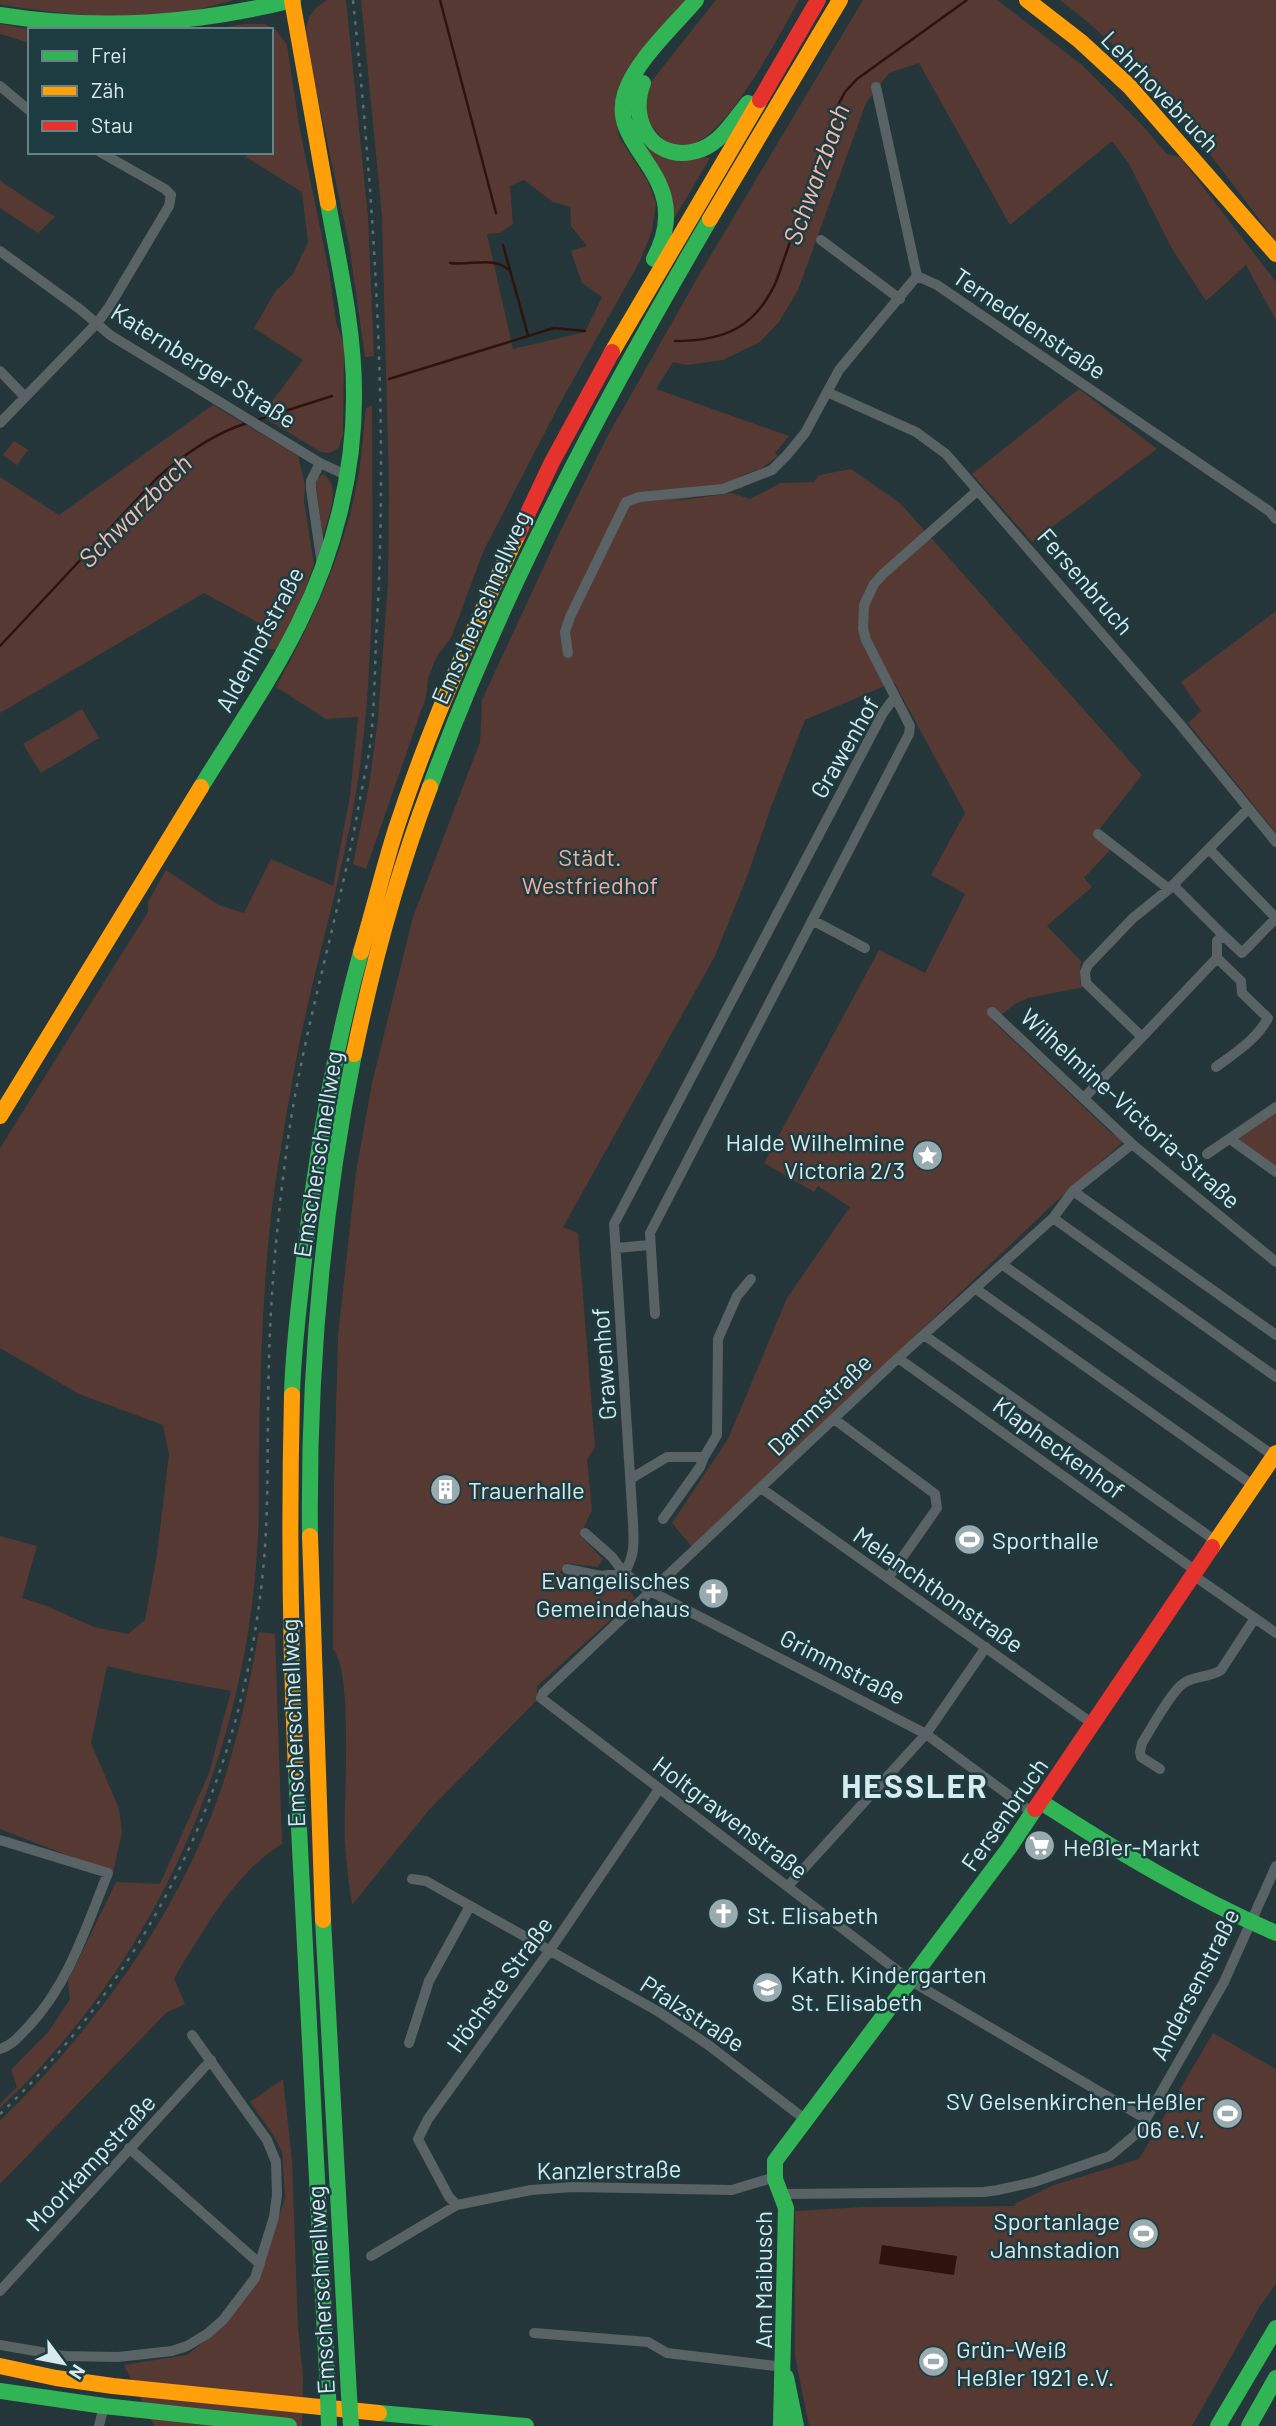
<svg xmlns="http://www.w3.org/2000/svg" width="1276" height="2426" font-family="Barlow,sans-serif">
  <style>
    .green { fill: #563932; fill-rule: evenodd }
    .water { fill: #30120c }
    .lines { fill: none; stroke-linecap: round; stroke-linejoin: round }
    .stream { stroke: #30120c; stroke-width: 2.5 }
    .street { stroke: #596264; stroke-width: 10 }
    .fast { stroke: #30b455; stroke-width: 16 }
    .slow { stroke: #ff9f0a; stroke-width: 16 }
    .jam { stroke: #e5322d; stroke-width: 16 }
    .rail { stroke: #616d6f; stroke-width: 2.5; stroke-dasharray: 3.5 7; stroke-linecap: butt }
    .fast-bridge { stroke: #30b455; stroke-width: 16 }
    .labels { text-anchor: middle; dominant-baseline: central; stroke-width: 5; stroke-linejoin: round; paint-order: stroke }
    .street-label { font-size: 24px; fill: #d8eaed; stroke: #1c3c41 }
    .park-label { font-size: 24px; fill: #f5ac9c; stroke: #1c3c41 }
    .poi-label { font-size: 24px; fill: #d8eaed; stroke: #1c3c41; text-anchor: start }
    .water-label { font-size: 26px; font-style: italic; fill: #f6baad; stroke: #1c3c41 }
    .district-label { font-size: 32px; font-weight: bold; letter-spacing: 2px; fill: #d8eaed; stroke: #1c3c41 }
  </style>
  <rect width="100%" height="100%" fill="#243639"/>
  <path class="green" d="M0,0H234C205,8 174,17 144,17C96,18 50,12 3,5L0,4Z
    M327,0H346L368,217L374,356L365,357L349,244L311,66L306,29L309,17L317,7Z
    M361,0H688L615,112L619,137L647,180L656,203L652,231L640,261L559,405L483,552L451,638L437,656L428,678L426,697L366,869L353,864L369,786L378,718L388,583L389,487L382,216ZM524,180L553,202L570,207L571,226L587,246L571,251L582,283L602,297L585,332L513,349L487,234L500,233L513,224L510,186Z
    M716,0H799C781,32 725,141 688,145C681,146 673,143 666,143L642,115L647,87Z
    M863,0H997L1081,64L1141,124L1167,154L1180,157L1276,282V320L1246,265L1206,301L1171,247L1129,164L1112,141L1010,225L919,63L889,73L866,103L798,290L779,322L760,342L723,360L687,365L673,362L656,389L789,436L775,453L778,456L762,468L740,476L743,488L662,503L732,493L750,499L781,483L814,482L819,475L851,469L900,503L1142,775L1094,836L1111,849L1084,878L1092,887L1047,926L1082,962L1080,966V983L1084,987L1028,998L1015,1004L993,1021L1110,1132L1124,1141L1051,1206L693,1548L672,1523L728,1439L787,1298L850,1207L818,1186L814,1192L764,1163L879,950L925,973L965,894L931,875L965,813L894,682L805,720L771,807L748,874L715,956L563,1227L578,1233L595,1447L587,1460L592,1510L580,1536L603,1559L598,1567L565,1563L560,1573L596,1588L601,1584L626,1587L635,1598L537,1686V1700L428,1811L352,1905C349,1884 346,1862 345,1841C343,1804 354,1673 333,1649L334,1484L338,1336L356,1172L372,1083L413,917L480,742L482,700L557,538L607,437L699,275Z
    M1060,0H1276V242C1212,156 1147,65 1060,0Z
    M0,24L35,30H30V43L0,34Z
    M244,24H265L276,30L287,45L299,125L329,272L336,322L344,345L343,435L338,449L329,453L321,452L261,416L303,360L254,328L275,292L293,274L308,242L302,192L246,157L249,152H271V30H210Z
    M644,143L710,158L674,219Z
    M0,180L6,185L55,217L38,233L0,208Z
    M1079,389L1157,449L1032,542L972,474Z
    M213,405L298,456L305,485L304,502L314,564L300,604L277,650L261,647L252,641L261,624L204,593L0,713V477L59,515Z
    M372,405C372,536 377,670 355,799C341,878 318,956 301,1035C291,1084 283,1135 275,1185C263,1270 261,1358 259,1444C258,1480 260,1516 257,1552C244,1760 153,1965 0,2108V2104L17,2087L11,2070L49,2031L70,1999L68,1981L116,1882L160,1884L209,1773L231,1691L149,1676L107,1666L91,1743L119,1809L122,1832L113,1873L0,1829V1536L37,1546L22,1598L44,1605L94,1627L128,1634L145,1620L157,1554L169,1454L163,1425L79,1394L0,1348V1148L148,912V902L166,870L219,905L244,913L271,859L333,886L350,796L358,717L326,719L276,687C310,625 340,562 355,493C361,465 363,436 366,408Z
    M14,441L28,450L17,465L3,455Z
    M323,474C343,487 327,518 323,537L316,486L317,479Z
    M1276,611V833L1188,723L1201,711L1181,682Z
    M82,709L99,738L41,773L23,744Z
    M1276,1111V1168L1241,1144L1238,1137Z
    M259,1632L275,1634L282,1844C233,1874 204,1931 174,1978L185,2004L166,2013L0,2184V2121C98,2025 183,1909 225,1777C240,1729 250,1681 259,1632Z
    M1213,2033L1276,2069V2284L1260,2306L1192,2426H809L795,2356V2211L863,2207L1015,2206L1016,2203L1054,2185L1139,2159Z
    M283,2079L292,2160L298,2328L303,2377L302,2426H154L124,2365L187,2355L225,2325L271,2242L285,2198L282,2152L274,2136L250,2102Z"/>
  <path class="water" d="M882,2245L957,2256L954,2275L879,2264Z"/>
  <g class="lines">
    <path class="stream" d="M440,0L496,213
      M503,245L528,335
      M450,263C470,266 491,256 508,269
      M675,341C724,341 755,328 776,282L837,107L845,92L857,79L967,0
      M389,379L554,328L585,331
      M257,420L332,396
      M0,646L156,479C183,455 212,434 247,423"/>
    <path class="street" d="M0,86L30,111
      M876,87L917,276L937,285L1269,511L1276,519
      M821,240L900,299
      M0,251L81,310L110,335L320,463L346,475
      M0,371L25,397
      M827,392L916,432L946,454L1179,723L1276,842
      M0,423L97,323L109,307L169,206L171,195L165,189L100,152
      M320,463L311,481V489L322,565
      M568,653L565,632L570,617L626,502L639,497L723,489L772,470L787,455L805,433L839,370L917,276
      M1098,834L1169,889
      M1209,849L1276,918
      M1173,885L1223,935L1217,941V958L1241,981L1242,993L1268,1018C1257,1039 1235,1053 1216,1067
      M812,920L865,948
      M1223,935L1242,953L1276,918
      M992,1012L1132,1144L1276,1262
      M1142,1037L1217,958
      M1084,1098L1142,1037L1086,983L1085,972L1088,965L1133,918L1169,889L1248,809
      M1230,1139L1276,1172
      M1132,1144L1073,1191L1053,1218L898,1358L543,1693L541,1698L911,1981L1146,2119
      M1207,1154L1276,1107
      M1073,1191L1276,1335
      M1053,1218L1276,1377
      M617,1248L649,1245
      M1003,1265L1274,1456
      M976,1289L1254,1486
      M655,1314L650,1233L909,734L910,726L866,640L863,629L864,605L874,584L883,574L977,491
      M924,1335L1216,1541
      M898,1358L1196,1571
      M834,1419L935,1494L937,1508L888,1578
      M632,1478L667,1457H704L717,1435L718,1339L737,1296L751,1279
      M761,1488L1093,1724
      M663,1519L700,1467L704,1457
      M585,1533L612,1557L624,1573L652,1592L926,1734L1033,1813
      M567,1569L601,1576L624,1573
      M624,1573C635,1556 634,1543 633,1523L614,1224L883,713L894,698
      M1193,1575L1276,1633
      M1160,1769L1141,1757L1140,1752L1142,1743C1151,1729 1172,1690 1184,1683C1196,1675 1209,1678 1221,1670L1255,1618
      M0,1840L108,1873C86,1927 69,1983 29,2026C19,2036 13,2045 0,2049
      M412,1879L426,1881L659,2012L707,2044L806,2120
      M788,1886L926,1734L986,1647
      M409,2043L429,1981L470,1906
      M129,2148L260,2264
      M784,2194L984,2192L998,2190L1034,2182L1110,2156L1135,2135L1146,2119L1224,1982L1276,1866
      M457,2205L449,2197L418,2139L428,2119L550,1950L659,1789
      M371,2256L457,2205L531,2190L573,2187L732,2190L775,2177
      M0,2291L211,2060
      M534,2333L648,2342L667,2353L784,2367
      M0,2345L64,2356L118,2357L172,2351L187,2346L207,2334L223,2320L255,2278L274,2217L277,2195L276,2162L267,2140L192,2035
      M99,2426L104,2406"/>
    <path class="fast" d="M0,15C100,31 195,24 293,0
      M643,83C627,124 657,166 702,149C722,141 735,119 748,103
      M654,259C698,175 607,151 625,94C635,61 674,26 696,0
      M201,787C234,733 271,680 299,623C334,553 355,471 354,392C354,329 339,265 328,203
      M430,787C503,588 603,402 710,219
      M292,1395C293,1347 300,1299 305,1251C317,1151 334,1050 361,952
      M310,1536C308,1374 322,1213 354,1054
      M296,1770L328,2393
      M1041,1802C1117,1851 1193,1897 1276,1933
      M323,1920L349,2395
      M786,2377L796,2426
      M0,2391L104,2406L289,2426
      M379,2413L526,2426
      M781,2426L786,2208L775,2179V2161L1009,1848L1035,1809
      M1218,2426L1276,2328
      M1249,2426L1276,2378"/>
    <path class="slow" d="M292,0L328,203
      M1027,0L1080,41L1129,86L1276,254
      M710,219L840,0
      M612,352L760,100
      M361,952C373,912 383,870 396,829C429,728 472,630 518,534
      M354,1054C373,963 397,874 430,787
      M0,1116L201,787
      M292,1395C289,1520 290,1645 296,1770
      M310,1536L323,1920
      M1212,1547L1276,1453
      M0,2366L56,2378L113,2386L379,2413"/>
    <path class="jam" d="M760,100L818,0
      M518,534L552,462L612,352
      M1035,1809L1212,1547"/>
    <path class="rail" d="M0,2114C157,1965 250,1763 265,1547C269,1485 267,1422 269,1359C271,1286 278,1212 288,1139C304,1026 339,917 359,804C363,783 368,761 371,739C374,706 375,673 376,640C389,426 375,213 353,0"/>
    <path class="fast-bridge" d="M328,2393L329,2426
      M349,2395L351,2426"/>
  </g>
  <defs>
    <symbol id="sight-disc" viewBox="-11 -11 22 22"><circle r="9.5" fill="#99abae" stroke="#1c3c41"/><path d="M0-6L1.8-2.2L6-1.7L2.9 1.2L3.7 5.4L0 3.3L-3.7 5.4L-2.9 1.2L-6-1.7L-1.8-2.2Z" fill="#fff"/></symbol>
    <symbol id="building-disc" viewBox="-11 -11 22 22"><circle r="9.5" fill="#99abae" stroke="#1c3c41"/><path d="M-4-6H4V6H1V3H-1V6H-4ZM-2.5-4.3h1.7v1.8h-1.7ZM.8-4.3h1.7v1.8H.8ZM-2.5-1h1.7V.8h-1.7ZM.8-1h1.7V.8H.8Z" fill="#fff"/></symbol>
    <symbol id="stadium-disc" viewBox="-11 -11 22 22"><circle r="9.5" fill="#99abae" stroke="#1c3c41"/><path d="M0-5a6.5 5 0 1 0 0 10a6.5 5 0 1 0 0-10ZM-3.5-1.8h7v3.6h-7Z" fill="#fff"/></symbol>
    <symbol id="church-disc" viewBox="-11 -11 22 22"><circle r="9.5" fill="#99abae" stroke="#1c3c41"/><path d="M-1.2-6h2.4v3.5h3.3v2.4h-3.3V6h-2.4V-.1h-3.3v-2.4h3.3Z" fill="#fff"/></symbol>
    <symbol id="supermarket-disc" viewBox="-11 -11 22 22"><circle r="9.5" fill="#99abae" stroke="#1c3c41"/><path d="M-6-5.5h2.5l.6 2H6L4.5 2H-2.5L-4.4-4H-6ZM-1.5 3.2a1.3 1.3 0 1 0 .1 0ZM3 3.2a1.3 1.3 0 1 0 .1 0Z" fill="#fff"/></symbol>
    <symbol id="school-disc" viewBox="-11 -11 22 22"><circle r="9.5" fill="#99abae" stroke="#1c3c41"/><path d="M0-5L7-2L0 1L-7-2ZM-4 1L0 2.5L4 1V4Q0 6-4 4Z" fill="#fff"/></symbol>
  </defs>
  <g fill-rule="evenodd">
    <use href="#sight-disc" x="910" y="1138" width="35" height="35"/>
    <use href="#building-disc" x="428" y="1472" width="35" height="35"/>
    <use href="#stadium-disc" x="952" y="1522" width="35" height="35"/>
    <use href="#church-disc" x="696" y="1576" width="35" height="35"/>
    <use href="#supermarket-disc" x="1022" y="1828" width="35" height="35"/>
    <use href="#church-disc" x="706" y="1896" width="35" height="35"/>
    <use href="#school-disc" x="750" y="1970" width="35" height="35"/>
    <use href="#stadium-disc" x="1210" y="2096" width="35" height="35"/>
    <use href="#stadium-disc" x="1126" y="2216" width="35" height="35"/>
    <use href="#stadium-disc" x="916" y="2344" width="35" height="35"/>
  </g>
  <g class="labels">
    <g class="street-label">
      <text transform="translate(1161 91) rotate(46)">Lehrhovebruch</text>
      <text transform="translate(1030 323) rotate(34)">Terneddenstraße</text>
      <text transform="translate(204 365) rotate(32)">Katernberger Straße</text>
      <text transform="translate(1086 581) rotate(49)">Fersenbruch</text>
      <text transform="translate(480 607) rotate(-66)">Emscherschnellweg</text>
      <text transform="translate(259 639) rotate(-62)">Aldenhofstraße</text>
      <text transform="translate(844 747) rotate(-60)">Grawenhof</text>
      <text transform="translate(1131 1108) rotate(42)">Wilhelmine-Victoria-Straße</text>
      <text transform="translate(317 1154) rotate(-81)">Emscherschnellweg</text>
      <text transform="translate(603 1364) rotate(-94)">Grawenhof</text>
      <text transform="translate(819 1404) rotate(-44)">Dammstraße</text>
      <text transform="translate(1059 1447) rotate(36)">Klapheckenhof</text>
      <text transform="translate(939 1589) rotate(35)">Melanchthonstraße</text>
      <text transform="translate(843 1666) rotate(27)">Grimmstraße</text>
      <text transform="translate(292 1723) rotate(-92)">Emscherschnellweg</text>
      <text transform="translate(1004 1814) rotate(-55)">Fersenbruch</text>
      <text transform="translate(731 1817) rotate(37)">Holtgrawenstraße</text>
      <text transform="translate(499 1984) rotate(-54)">Höchste Straße</text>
      <text transform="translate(1194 1984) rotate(-63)">Andersenstraße</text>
      <text transform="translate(693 2013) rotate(33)">Pfalzstraße</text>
      <text transform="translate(90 2162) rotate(-47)">Moorkampstraße</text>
      <text transform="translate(609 2169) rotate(-1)">Kanzlerstraße</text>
      <text transform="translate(762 2280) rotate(-90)">Am Maibusch</text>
      <text transform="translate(320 2290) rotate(-93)">Emscherschnellweg</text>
    </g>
    <g class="park-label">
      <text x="590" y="856">Städt.<tspan x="590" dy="28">Westfriedhof</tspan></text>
    </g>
    <g class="poi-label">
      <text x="905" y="1141" text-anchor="end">Halde Wilhelmine<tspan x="905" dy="28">Victoria 2/3</tspan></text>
      <text x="468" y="1489">Trauerhalle</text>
      <text x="992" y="1539">Sporthalle</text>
      <text x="690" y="1579" text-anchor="end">Evangelisches<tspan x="690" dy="28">Gemeindehaus</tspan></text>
      <text x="1063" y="1846">Heßler-Markt</text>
      <text x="747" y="1914">St. Elisabeth</text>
      <text x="791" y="1973">Kath. Kindergarten<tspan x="791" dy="28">St. Elisabeth</tspan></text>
      <text x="1205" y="2100" text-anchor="end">SV Gelsenkirchen-Heßler<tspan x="1205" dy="28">06 e.V.</tspan></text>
      <text x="1120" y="2220" text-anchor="end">Sportanlage<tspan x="1120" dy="28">Jahnstadion</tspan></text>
      <text x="956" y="2348">Grün-Weiß<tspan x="956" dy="28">Heßler 1921 e.V.</tspan></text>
    </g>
    <g class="water-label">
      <text transform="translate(815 174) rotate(-70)">Schwarzbach</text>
      <text transform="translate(134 510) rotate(-45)">Schwarzbach</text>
    </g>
    <g class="district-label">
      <text x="915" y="1785">HESSLER</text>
    </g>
  </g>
  <rect x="28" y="28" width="245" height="126" fill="#1c3c41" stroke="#678286" stroke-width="2"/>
  <rect x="42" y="51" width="35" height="10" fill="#30b455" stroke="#678286" stroke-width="2"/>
  <text x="91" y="63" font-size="21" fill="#d8eaed">Frei</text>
  <rect x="42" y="86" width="35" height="10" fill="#ff9f0a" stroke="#678286" stroke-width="2"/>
  <text x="91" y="98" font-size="21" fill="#d8eaed">Zäh</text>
  <rect x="42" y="121" width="35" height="10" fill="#e5322d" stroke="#678286" stroke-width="2"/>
  <text x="91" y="133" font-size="21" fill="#d8eaed">Stau</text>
  <g transform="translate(63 2363) rotate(122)" stroke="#1c3c41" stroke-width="5" paint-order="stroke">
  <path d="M0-5L12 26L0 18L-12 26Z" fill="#d8eaed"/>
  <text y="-10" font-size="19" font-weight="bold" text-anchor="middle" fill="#d8eaed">N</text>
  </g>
</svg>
